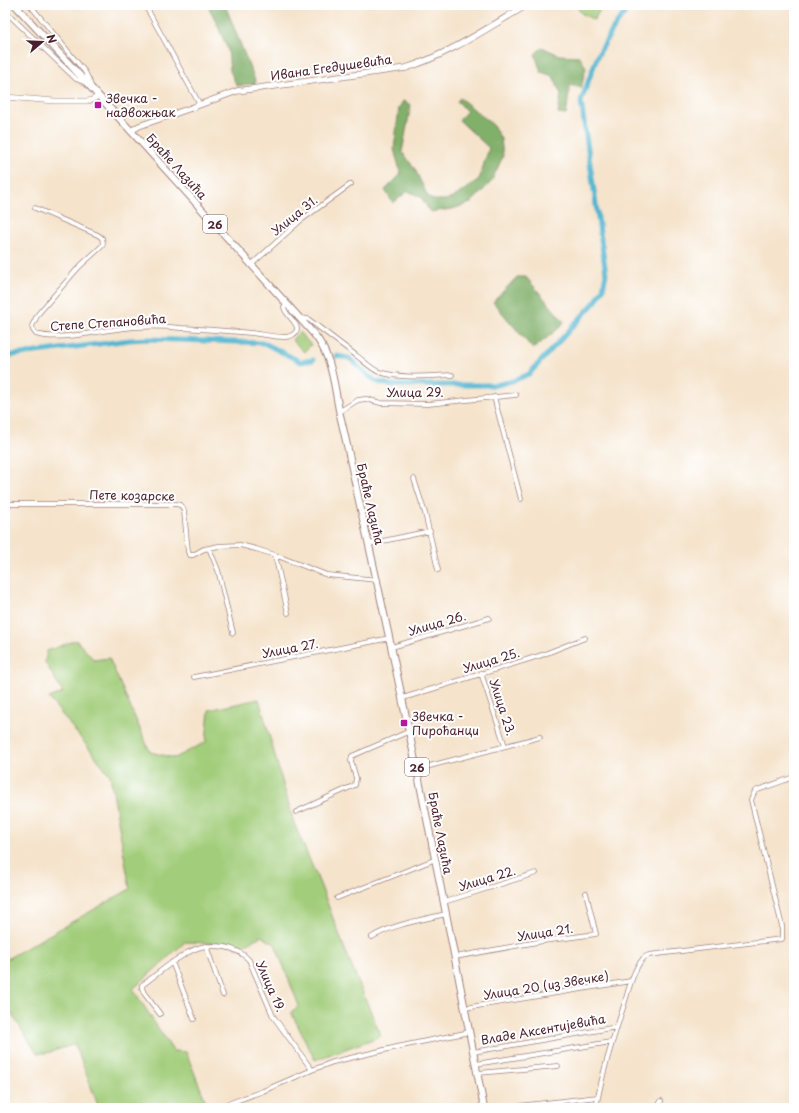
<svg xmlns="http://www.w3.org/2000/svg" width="799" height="1113" font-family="'Playpen Sans',sans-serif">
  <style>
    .green { fill: #a2cd7a; stroke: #767652 }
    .forest { fill: #81b06a; stroke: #66684a }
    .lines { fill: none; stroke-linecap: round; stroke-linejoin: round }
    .canal { stroke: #51b5d0; stroke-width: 5 }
    .minor-casing { stroke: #a0817b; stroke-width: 5.5 }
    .tertiary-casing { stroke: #a0817b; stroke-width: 6 }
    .secondary-casing { stroke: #a0817b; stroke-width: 7 }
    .primary-casing { stroke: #a0817b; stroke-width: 8 }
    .minor { stroke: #fff; stroke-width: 4 }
    .tertiary { stroke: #fff; stroke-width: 5 }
    .secondary { stroke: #fff; stroke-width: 5.5 }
    .primary { stroke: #fff; stroke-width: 6 }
    .poi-dot { fill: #b5179e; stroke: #fff; stroke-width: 1.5 }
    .labels { text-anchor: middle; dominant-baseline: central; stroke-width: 4; stroke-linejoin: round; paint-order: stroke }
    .shield { fill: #fff; stroke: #80626b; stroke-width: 1 }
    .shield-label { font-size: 11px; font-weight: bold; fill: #4a1f2b }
    .street-label { font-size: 12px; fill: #4a1f2b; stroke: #fff }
    .poi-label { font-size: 12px; fill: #4a1f2b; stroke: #fff; text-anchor: start }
  </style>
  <rect width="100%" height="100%" fill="#fff"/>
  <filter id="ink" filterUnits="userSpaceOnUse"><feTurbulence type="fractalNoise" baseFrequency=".025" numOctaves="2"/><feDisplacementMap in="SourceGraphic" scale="8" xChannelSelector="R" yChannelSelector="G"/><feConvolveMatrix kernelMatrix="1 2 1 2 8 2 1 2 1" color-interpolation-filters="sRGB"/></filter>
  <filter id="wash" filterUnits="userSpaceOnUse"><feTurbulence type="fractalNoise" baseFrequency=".012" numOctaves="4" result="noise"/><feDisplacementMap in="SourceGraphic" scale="16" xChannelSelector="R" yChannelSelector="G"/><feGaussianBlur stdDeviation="0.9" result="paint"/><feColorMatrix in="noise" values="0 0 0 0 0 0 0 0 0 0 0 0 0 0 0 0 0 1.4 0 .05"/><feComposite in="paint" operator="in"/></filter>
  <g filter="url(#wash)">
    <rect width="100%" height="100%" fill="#f5e3cb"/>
    <path class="green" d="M576,5H614L608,12L601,8L594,20L581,13Z
      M299,332L311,345L304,352L292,340Z
      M76,640L94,660L109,658L150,752L175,758L206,742L209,710L259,699L294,823L320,884L349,960L381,1036L315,1060L291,1012L299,1006L275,944L261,936L238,948L233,944L185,942L133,989L173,1051L186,1052L206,1102L189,1108H99L75,1044L47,1053H37L5,1004V960L130,889L110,775L49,698L63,693L45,662L47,651Z"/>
    <path class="forest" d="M207,5H225L256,83L237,86L230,71L228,50L214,17Z
      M542,47L559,55L579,56L586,67L581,88L570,85L566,115L558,114L561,94L553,76L541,72L535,54Z
      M460,98L493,125L501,139L503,156L491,182L471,203L452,209L430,212L421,197L408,191L393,203L385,190L401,174L394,149L399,108L403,101L411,105L402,152L415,169L427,195L433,200H445L453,198L479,179L489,148L459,120L467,111L457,101Z
      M517,277H526L564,322L559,328L533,349L493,302Z"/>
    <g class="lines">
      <path class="canal" d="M5,356L130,340L148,339L264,343L301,362L313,360
        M336,356L349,358L375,381L390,385H496L513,381L529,374L596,301L603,289L606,274L581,101L598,55L613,29L627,9L632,5"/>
    </g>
  </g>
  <g filter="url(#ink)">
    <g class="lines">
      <defs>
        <path id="minor" d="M30,5L85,72L90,82L91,88
          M145,5L200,105
          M5,11L76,79L86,83
          M35,208L98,235L102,238L103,243L102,246L79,267L38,314L32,326L33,330L36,334C59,341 93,332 117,329C138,326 160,326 181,328C204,329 228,331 251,333C262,334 273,337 284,337C288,337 293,335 295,333C303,325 284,315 284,307L286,304
          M251,265L300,221L351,184
          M300,318L308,319C324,331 340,343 357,356C364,361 370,368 379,372C402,379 429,376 452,375
          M494,397L521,499
          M340,411L358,400L366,399L381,403L428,404L516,395
          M414,479L425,513L438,570
          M5,504H176C181,505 183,506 184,511L188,552L190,555H193L204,549L219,546L240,545L256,549L275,555L327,575L378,580
          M369,544L430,531
          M209,548L218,570L233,633
          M275,555L288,613
          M392,647L489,618
          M481,673L505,746
          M194,677L390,638
          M403,698L542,655L585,638
          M418,769L540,737
          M296,812L355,785L356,778L351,761L352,756L410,731
          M337,898L436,859
          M444,902L536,873
          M372,937C394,924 422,920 446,914
          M206,946L223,995
          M455,957L543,941L596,934L586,893
          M172,962L194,1019
          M465,1008L631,981
          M160,1014L144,993L142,988V985L145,983C160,972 187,948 206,946C212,946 219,946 225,947C235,949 242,952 249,960L273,1016L312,1070
          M473,1052L617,1027
          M476,1064L611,1042
          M478,1073L558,1066
          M217,1108L263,1091L312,1070L333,1062L397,1047L470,1032
          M500,1108L598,1097
          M596,1108C602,1073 613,1039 624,1005C628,992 633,970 642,960C644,957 646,956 649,955L782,939V926L751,800L755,791L794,777
          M657,1108L661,1101"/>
        <path id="tertiary" d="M5,97L55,101H88L92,100L98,96"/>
        <path id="secondary" d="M131,131L139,126L191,108L237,91L406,68C448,55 489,27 527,5"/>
        <path id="primary" d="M15,5L131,131L313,333C333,356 334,387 340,415C347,444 353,473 359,501C405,703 445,905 484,1108"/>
      </defs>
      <use href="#minor" class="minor-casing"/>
      <use href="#tertiary" class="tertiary-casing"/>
      <use href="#secondary" class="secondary-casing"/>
      <use href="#primary" class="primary-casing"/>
      <use href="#minor" class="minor"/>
      <use href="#tertiary" class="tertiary"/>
      <use href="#secondary" class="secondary"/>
      <use href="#primary" class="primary"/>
    </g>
  </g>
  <g class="poi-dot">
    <rect x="94" y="101" width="8" height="8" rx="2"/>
    <rect x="400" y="719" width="8" height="8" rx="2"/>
  </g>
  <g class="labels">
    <g class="shield">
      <rect x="203" y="215" width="24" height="18" rx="3"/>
      <rect x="405" y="758" width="24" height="18" rx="3"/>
    </g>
    <g class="shield-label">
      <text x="215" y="224">26</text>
      <text x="417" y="767">26</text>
    </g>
    <g class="street-label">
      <text transform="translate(331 67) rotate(-8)">Ивана Егедушевића</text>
      <text transform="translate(177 166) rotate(48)">Браће Лазића</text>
      <text transform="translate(294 215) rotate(-39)">Улица 31.</text>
      <text transform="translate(108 322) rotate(-4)">Степе Степановића</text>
      <text x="415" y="392">Улица 29.</text>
      <text transform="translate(132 495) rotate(1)">Пете козарске</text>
      <text transform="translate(371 504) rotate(77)">Браће Лазића</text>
      <text transform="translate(437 623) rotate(-16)">Улица 26.</text>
      <text transform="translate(290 648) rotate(-11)">Улица 27.</text>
      <text transform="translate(491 660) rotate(-17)">Улица 25.</text>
      <text transform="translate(503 707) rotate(72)">Улица 23.</text>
      <text transform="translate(441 833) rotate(79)">Браће Лазића</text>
      <text transform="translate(487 878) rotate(-17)">Улица 22.</text>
      <text transform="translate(545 932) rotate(-9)">Улица 21.</text>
      <text transform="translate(546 985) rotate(-9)">Улица 20 (из Звечке)</text>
      <text transform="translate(271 986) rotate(66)">Улица 19.</text>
      <text transform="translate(543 1029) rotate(-10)">Владе Аксентијевића</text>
    </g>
    <g class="poi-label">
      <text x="106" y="98">Звечка -<tspan x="106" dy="14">надвожњак</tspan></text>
      <text x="412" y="716">Звечка -<tspan x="412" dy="14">Пироћанци</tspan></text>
    </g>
  </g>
  <rect width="799" height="1113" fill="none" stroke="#fff" stroke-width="20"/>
  <g transform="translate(42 42) rotate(71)" stroke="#ffffff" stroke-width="3" paint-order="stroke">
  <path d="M0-3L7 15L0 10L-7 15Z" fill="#4a1f2b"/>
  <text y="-6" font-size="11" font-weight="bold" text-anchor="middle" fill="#4a1f2b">N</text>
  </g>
</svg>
